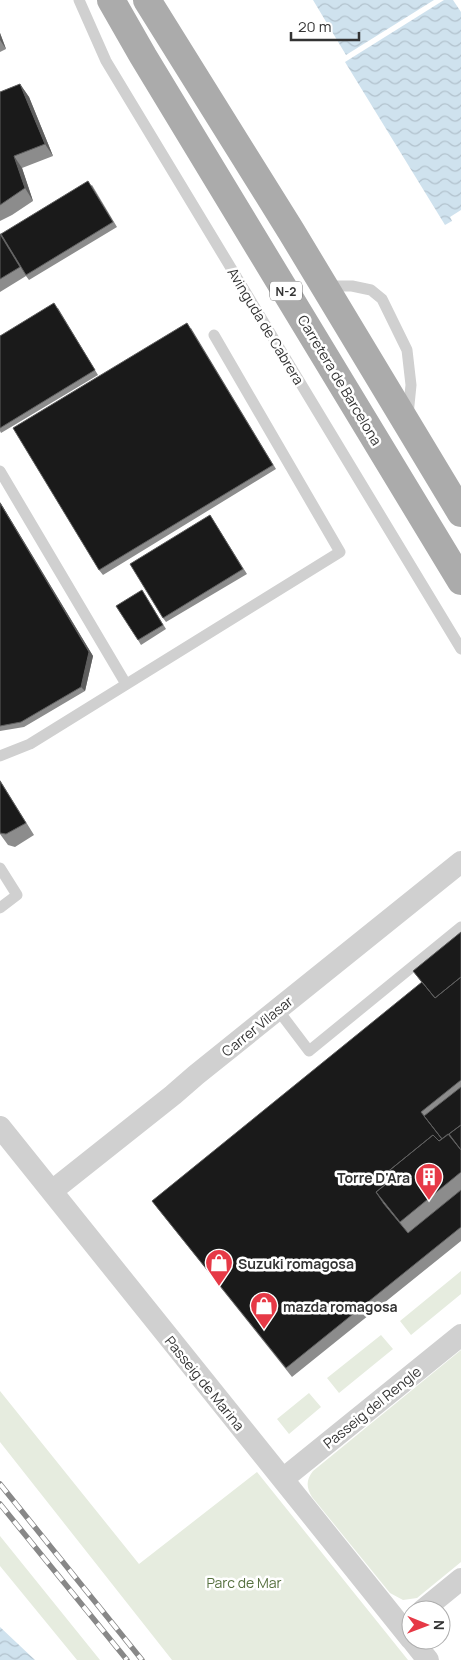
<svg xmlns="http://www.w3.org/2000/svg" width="461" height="1660" font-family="Manrope,sans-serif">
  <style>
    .green { fill: #e6ecdf }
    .water { fill: url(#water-waves) }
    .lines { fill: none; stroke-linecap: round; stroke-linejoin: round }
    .service { stroke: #d0d0d0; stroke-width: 11 }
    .minor { stroke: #d0d0d0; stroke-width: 22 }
    .primary { stroke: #ababab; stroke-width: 28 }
    .rail-casing { stroke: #888; stroke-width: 5.5 }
    .rail { stroke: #fff; stroke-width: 4; stroke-dasharray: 11; stroke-linecap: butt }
    .wall { fill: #8c8c8c }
    .shaded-wall { fill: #5f5f5f }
    .building { fill: #1a1a1a; stroke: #5f5f5f }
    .labels { text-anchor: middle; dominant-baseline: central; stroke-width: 5; stroke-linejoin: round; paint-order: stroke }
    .shield { fill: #fff; stroke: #707070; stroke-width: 1 }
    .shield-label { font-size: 12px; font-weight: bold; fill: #333 }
    .street-label { font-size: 14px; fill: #333; stroke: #fff }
    .poi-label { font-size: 14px; font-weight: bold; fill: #333; stroke: #fff; text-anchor: start }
    .park-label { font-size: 14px; fill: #56703f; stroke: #fff }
  </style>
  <defs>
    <pattern id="water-waves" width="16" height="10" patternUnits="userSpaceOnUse" patternTransform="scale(1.25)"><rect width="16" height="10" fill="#cfe2ee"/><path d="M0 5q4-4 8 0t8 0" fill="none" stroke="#b2c2cd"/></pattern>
  </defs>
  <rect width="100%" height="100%" fill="#fff"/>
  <path class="green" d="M461,1271V1294L411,1335L400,1321Z
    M381,1335L393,1349L339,1393L327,1378Z
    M461,1350V1562L417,1598L403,1600L390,1593L312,1497C306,1487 306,1480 313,1471Z
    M0,1391L139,1564L257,1472L408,1660H172L0,1442Z
    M309,1393L321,1407L289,1434L277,1419Z
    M0,1536L100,1660H77L0,1566Z"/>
  <path class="water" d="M313,0H434L346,55Z
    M444,0H453L461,12V210L450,217L452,221L445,225L345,62Z
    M0,1627L35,1660H0Z"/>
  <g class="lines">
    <path class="service" d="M79,0L106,61L461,649
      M326,286H352L371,290L382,299L407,350L411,385L408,415
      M0,471L126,684
      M0,756L30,744L340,552L214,335
      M0,868L17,895L0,908
      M278,1010L309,1051L461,927"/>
    <path class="minor" d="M0,1127L411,1639
      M52,1191L173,1095L196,1075L461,862
      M283,1479L461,1335
      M423,1610L461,1579
      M412,1640L428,1660"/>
    <path class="primary" d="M111,0L143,56L461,581
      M147,0L291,231L461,513"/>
    <defs>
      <path id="rail" d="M0,1484L142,1660
        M0,1504L127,1660"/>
    </defs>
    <use href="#rail" class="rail-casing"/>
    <use href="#rail" class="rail"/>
  </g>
  <path class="wall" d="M0,33L6,49L0,52Z
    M20,84L29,97L53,156L22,168L33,201L12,215L0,221V92Z
    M92,185L117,227L29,280L26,276L0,292V233L1,234Z
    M58,308L98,375L1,433L0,431V336Z
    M191,328L276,469L103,575L99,570Z
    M0,502L93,656L85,691L24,727L0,731Z
    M210,515L247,574L166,622L163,618Z
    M145,595L166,629L141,645L138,640Z
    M0,780L34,835L15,847L8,845L0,834Z
    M461,932V1241L292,1377L158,1209L152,1201L422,983L413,971Z"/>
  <path class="shaded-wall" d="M0,33L6,49L0,40Z
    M20,84L29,97L53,156L45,144Z
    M14,156L22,168L33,201L25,188Z
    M0,502L93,656L85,691L81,687Z"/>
  <path class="building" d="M20,84L45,144L14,156L25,188L0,205V92Z
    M88,181L113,222L26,275L1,234Z
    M0,234L20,267L0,279Z
    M54,303L95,370L0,428V336Z
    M187,323L273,465L99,570L13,428Z
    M0,503L89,652L81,687L21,722L0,726Z
    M210,515L243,569L163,618L130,564Z
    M142,590L163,625L138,640L116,606Z
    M0,781L26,823L6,834L0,833Z
    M461,932V977L435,998L413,971Z
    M461,977V1080L421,1112L442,1139L439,1141L433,1135L380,1178L385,1185L376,1192L384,1204L408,1233L461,1190V1227L286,1368L152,1201L422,982L435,998Z
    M461,1087V1125L442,1139L424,1116Z
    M461,1125V1150L449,1134Z
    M448,1134L461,1150V1172L400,1222L376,1192L386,1184L380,1178L433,1135L439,1141Z"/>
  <defs>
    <symbol id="building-pin" viewBox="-11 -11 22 30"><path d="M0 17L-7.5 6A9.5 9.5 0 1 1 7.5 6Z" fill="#e63946" stroke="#fff"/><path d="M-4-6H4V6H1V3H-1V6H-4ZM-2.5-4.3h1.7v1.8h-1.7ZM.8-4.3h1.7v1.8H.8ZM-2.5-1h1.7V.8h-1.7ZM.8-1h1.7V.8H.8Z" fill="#fff"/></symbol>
    <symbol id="shop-pin" viewBox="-11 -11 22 30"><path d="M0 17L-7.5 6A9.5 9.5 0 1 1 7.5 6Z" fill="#e63946" stroke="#fff"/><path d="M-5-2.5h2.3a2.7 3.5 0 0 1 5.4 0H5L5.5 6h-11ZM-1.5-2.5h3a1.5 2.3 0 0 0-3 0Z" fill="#fff"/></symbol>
  </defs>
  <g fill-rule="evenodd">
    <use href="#building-pin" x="413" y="1161" width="32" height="43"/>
    <use href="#shop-pin" x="203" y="1247" width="32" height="43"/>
    <use href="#shop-pin" x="248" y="1290" width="32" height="43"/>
  </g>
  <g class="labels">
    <rect class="shield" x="270" y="281.5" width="32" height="19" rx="4"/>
    <g class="shield-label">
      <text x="286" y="291">N-2</text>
    </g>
    <g class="street-label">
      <text transform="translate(266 326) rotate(59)">Avinguda de Cabrera</text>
      <text transform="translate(340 380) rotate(59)">Carretera de Barcelona</text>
      <text transform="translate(257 1026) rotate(-39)">Carrer Vilasar</text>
      <text transform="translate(205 1383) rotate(51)">Passeig de Marina</text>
      <text transform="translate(372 1407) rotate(-39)">Passeig del Rengle</text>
    </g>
    <g class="poi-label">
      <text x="410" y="1177" text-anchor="end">Torre D'Ara</text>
      <text x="238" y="1263">Suzuki romagosa</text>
      <text x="283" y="1306">mazda romagosa</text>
    </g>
    <g class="park-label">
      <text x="244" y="1582">Parc de Mar</text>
    </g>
  </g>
  <g transform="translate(426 1625) rotate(91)"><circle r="24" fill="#ffffff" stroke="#adadad"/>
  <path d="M0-4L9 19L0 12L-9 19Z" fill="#e63946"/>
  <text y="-8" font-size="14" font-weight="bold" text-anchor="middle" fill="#333333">N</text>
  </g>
  <path d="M291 32v8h68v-8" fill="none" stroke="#333333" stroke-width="2.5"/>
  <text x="298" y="32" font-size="15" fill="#333333" stroke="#ffffff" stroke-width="4" paint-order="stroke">20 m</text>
</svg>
